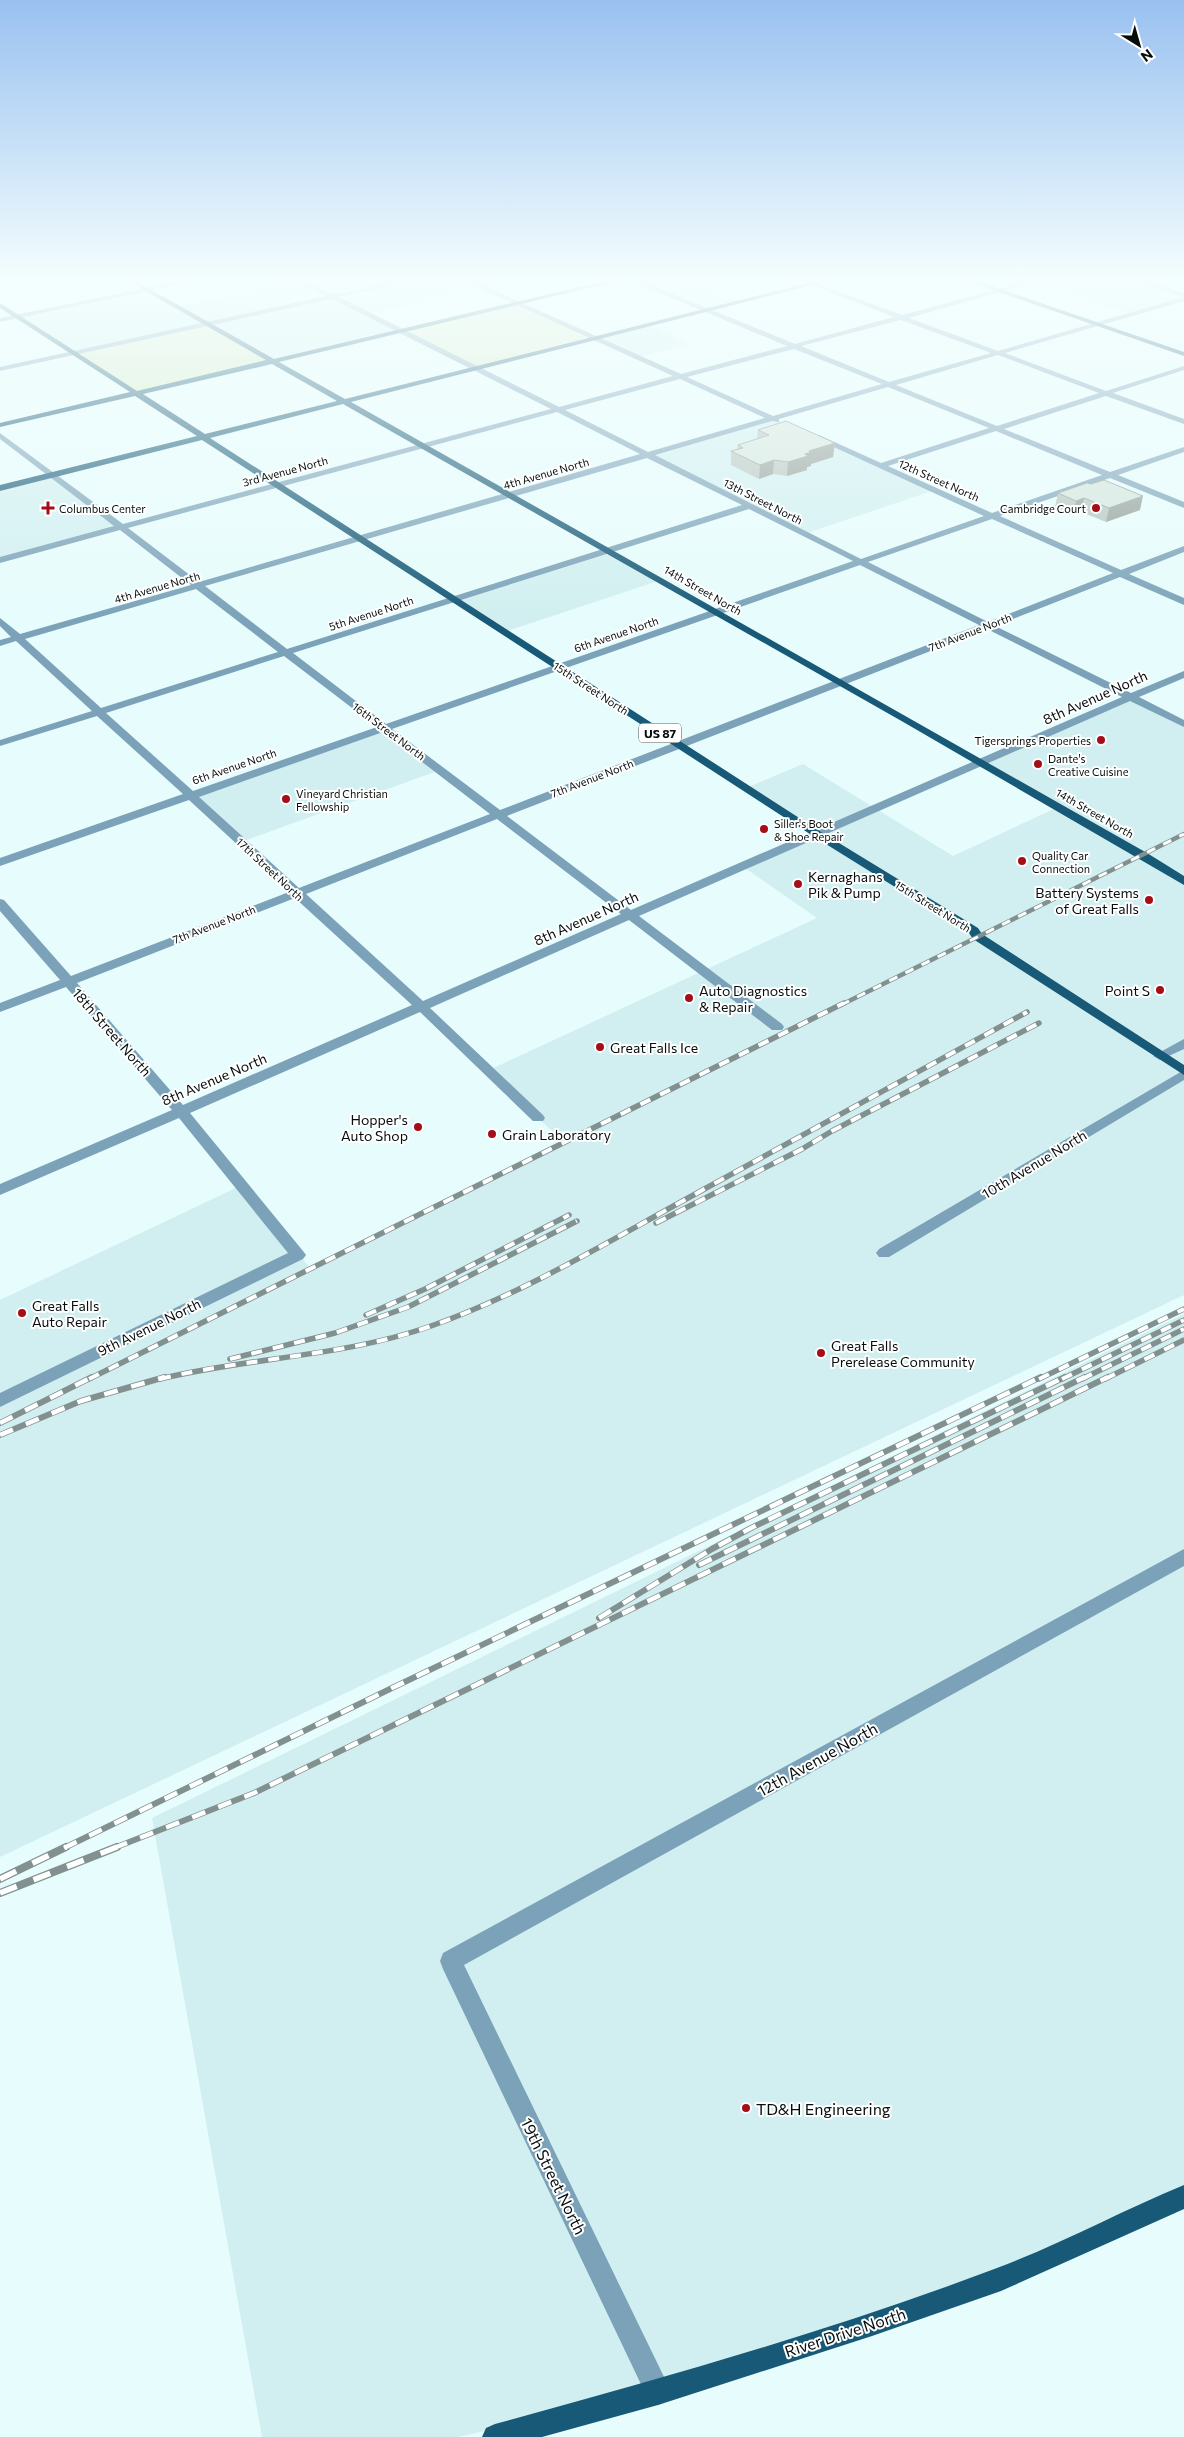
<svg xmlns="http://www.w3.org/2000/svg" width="1184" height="2437" font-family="Commissioner,sans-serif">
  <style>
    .built { fill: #d1eff0 }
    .green { fill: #d5e9c2 }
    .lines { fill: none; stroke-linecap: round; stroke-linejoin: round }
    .minor { fill: #7ba2b8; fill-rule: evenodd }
    .major { fill: #175977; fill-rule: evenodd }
    .rail-far3-casing { stroke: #829090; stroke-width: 4.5 }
    .rail-far2-casing { stroke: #829090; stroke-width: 5.5 }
    .rail-far1-casing { stroke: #829090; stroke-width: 6 }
    .rail-casing { stroke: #829090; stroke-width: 8 }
    .rail-far3 { stroke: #fff; stroke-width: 3; stroke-dasharray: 9; stroke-linecap: butt }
    .rail-far2 { stroke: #fff; stroke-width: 4; stroke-dasharray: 11; stroke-linecap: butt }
    .rail-far1 { stroke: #fff; stroke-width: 4.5; stroke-dasharray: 14; stroke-linecap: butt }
    .rail { stroke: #fff; stroke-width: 5.5; stroke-dasharray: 18; stroke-linecap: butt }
    .wall { fill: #b6c5bd }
    .shaded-wall { fill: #94a09a }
    .building { fill: #d4e5dc; stroke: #94a09a }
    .poi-dot { fill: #a50d18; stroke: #fff; stroke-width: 2 }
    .labels { text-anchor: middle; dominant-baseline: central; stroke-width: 4; stroke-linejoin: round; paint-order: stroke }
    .far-street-label { font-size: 11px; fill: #060d0d; stroke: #fff }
    .far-poi-label { font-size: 11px; fill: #060d0d; stroke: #fff; text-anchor: start }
    .shield { fill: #fff; stroke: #515656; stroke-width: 1 }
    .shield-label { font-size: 12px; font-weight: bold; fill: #060d0d }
    .street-label { font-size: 14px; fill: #060d0d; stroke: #fff }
    .poi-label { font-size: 14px; fill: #060d0d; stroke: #fff; text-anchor: start }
    .near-street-label { font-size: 16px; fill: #060d0d; stroke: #fff }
    .near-poi-label { font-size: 16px; fill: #060d0d; stroke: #fff; text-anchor: start }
  </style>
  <rect width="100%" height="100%" fill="#e7fcfc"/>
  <path class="built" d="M301,280H517L367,314L399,331L273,361L74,353L18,317L147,290L177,307Z
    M632,280H726L703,286L743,302L707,311Z
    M1040,280H1136L1184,295V299L1132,314L1035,282Z
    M648,325L690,344L636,358L595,339Z
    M775,419L825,441L935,490L804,534L648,455Z
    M53,475L121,527L0,560V488Z
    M609,551L661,580L504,632L454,600Z
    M1132,697L1184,724V1295L0,1857V1300L242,1185L310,1268L564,1142L487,1071L817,918L742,866L816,834L746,788L803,764L953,856L1058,807L982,763Z
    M384,727L440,770L241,842L190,795Z
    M1184,1314V2196L1001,2279L658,2392L458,2437H262L152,1818Z"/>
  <path class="green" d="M518,304L595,339L474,369L399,331Z
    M209,324L273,361L137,393L74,353Z"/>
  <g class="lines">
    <path class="minor" d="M185,280H199L0,322V318Z
      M296,280C310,280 324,295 336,294C362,292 387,280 413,280L339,297L559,407L673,376L462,280H471L681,374L787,346L629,280H638L795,344L894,317L798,280H808L902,315L1031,280H1043L909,318L998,351L1184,297L1133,280H1144L1184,293V301L1005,353L1106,391L1184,366V370L1113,393L1184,419V424L1106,396L1004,429L1110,472L1184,447V452L1118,475L1184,502V508L1110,478L1000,516L1121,570L1184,546V552L1129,574L1184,598V605L1120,577L995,626L1131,693L1184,671V678L1139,697L1184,720V727L1130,701L639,916L782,1024L784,1027L782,1030H772L629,920L430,1008L543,1115L545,1118L543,1121H533L420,1012L190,1113L303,1251L306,1255L303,1259L0,1407V1393L288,1253L179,1118L0,1195V1184L172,1110L66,987L0,1012V1003L60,980L0,911V899L4,900L71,976L289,892L189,800L0,866V858L183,794L97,716L0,746V740L92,711L16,641L0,646V640L11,637L0,626V618L20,634L191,585L120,530L0,563V557L114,526L0,439V433L123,524L551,409L332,299L0,371V367L326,296ZM901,320L991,353L889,382L801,346ZM794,349L882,384L773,416L687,377ZM998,355L1099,393L997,426L896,385ZM680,379L765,418L648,452L565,410ZM888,387L989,428L881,463L819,435L812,437L984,516L861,559L655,455L772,421L779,422V419ZM557,412L640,454L199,582L128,528ZM996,431L1102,475L992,513L888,466ZM647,458L742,505L287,649L205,586ZM749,509L853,561L386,724L293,653ZM992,519L1113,573L988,622L868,562ZM860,565L979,625L500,810L392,729ZM196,589L278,652L101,708L25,639ZM987,629L1122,697L631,910L507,816ZM284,656L377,727L193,791L106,713ZM383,732L490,814L299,888L199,797ZM497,819L621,914L423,1001L306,894ZM295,898L412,1005L183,1105L77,983Z
      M1184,1039V1049L1160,1060L1153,1056Z
      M1184,1070V1080L889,1257H879L876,1253L879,1249Z
      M1184,1549V1566L464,1965L667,2383L671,2392L667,2401L658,2405L649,2401L443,1969L440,1961L443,1953Z"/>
    <path class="major" d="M126,280H134L274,359L609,280H622L279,362L345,399L820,280H832L351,402L1147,853L1184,876V885L905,723L343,404L210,438L821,832L978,928L982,934L1184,1065V1075L973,939L969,933L813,836L202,440L0,491V485L197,436L135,396L0,427V423L130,392L0,308V303L137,391L266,360ZM272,364L337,401L205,434L143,394Z
      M964,280H974L1184,352V356Z
      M1184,2185V2209L1001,2291L872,2336L658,2405L542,2437H482L486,2428L495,2424C663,2378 834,2330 997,2268C1061,2244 1121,2211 1184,2185Z"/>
    <defs>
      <path id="rail-far3" d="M841,1005L1184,834"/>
      <path id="rail-far2" d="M656,1223L802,1149L832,1131L1039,1023
        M366,1315L425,1289L569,1215
        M230,1359L335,1333L408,1307L577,1221
        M89,1379L844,1003
        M160,1379C250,1357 343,1357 431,1326C522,1294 604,1244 688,1198C801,1136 914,1074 1027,1012
        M1039,1379L1184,1309
        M1062,1379L1184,1320
        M1082,1379L1184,1329
        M1105,1379L1184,1340"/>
      <path id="rail-far1" d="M0,1423L92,1377
        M0,1435L81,1401L165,1377
        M699,1565L1085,1377
        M599,1618L712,1549L751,1528L1065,1377
        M64,1848L392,1688L1041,1377
        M114,1848L254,1793L1108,1377"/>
      <path id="rail" d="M0,1879L66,1847
        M0,1893L117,1847"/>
    </defs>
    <use href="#rail-far3" class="rail-far3-casing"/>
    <use href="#rail-far2" class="rail-far2-casing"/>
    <use href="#rail-far1" class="rail-far1-casing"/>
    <use href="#rail" class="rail-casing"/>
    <use href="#rail-far3" class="rail-far3"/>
    <use href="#rail-far2" class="rail-far2"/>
    <use href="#rail-far1" class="rail-far1"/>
    <use href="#rail" class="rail"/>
  </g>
  <path class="wall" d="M758,430L835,443L833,457L811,464V466L807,467V470L787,476L773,474L759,479L731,465V451L737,449L738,445L757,439Z
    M1087,483L1140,510L1106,522L1081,512L1073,515L1055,507L1058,493Z"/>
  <path class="shaded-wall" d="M835,443L833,457L811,464V466L807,467V470L787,476L788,462L805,454L809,451Z
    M774,460L773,474L759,479L760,465Z
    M1143,496L1140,510L1106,522L1109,508Z
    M1084,498L1081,512L1073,515L1076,501Z"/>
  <path class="building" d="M786,421L835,443L809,451L812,452L805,454L808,456L788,462L774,460L760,465L731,451L743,448L738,445L769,435L758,430Z
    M1104,480L1143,496L1109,508L1084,498L1076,501L1058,493L1087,483L1091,484Z"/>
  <linearGradient id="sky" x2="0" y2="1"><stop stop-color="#99c1f0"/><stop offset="0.45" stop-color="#f4fefe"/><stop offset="1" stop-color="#f4fefe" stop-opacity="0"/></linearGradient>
  <rect width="1184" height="621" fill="url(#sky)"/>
  <g class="poi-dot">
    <path d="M45.5 500.5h5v5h5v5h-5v5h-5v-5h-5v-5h5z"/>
    <circle cx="1096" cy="508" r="5"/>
    <circle cx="1101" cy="740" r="5"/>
    <circle cx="1038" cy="764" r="5"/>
    <circle cx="286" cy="799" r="5"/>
    <circle cx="764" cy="829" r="5"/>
    <circle cx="1022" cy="861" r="5"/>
    <circle cx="798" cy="884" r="5"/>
    <circle cx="1149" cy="900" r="5"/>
    <circle cx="1160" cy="990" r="5"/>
    <circle cx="689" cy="998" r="5"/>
    <circle cx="600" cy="1047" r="5"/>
    <circle cx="418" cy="1127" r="5"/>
    <circle cx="492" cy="1134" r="5"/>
    <circle cx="22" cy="1313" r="5"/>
    <circle cx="821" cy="1353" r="5"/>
    <circle cx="746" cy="2108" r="5"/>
  </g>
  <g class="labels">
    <g class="far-street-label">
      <text transform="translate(285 471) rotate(-15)">3rd Avenue North</text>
      <text transform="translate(546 473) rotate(-16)">4th Avenue North</text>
      <text transform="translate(939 480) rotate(24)">12th Street North</text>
      <text transform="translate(763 501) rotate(27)">13th Street North</text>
      <text transform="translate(157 587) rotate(-16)">4th Avenue North</text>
      <text transform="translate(703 590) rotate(30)">14th Street North</text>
      <text transform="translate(371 613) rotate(-18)">5th Avenue North</text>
      <text transform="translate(970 632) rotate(-21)">7th Avenue North</text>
      <text transform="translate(616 634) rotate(-19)">6th Avenue North</text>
      <text transform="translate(591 688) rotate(33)">15th Street North</text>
      <text transform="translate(389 731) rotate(37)">16th Street North</text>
      <text transform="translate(234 766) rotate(-19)">6th Avenue North</text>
      <text transform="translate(592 778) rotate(-21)">7th Avenue North</text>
      <text transform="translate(1095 813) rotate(30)">14th Street North</text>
      <text transform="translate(270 869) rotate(43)">17th Street North</text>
      <text transform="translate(933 906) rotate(32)">15th Street North</text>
      <text transform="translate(214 924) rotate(-21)">7th Avenue North</text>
    </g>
    <g class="far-poi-label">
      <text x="59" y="508">Columbus Center</text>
      <text x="1086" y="508" text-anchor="end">Cambridge Court</text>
      <text x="1091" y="740" text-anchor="end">Tigersprings Properties</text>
      <text x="1048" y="758">Dante's<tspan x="1048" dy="13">Creative Cuisine</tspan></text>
      <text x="296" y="793">Vineyard Christian<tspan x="296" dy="13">Fellowship</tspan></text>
      <text x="774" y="823">Siller's Boot<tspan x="774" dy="13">&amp; Shoe Repair</tspan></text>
      <text x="1032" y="855">Quality Car<tspan x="1032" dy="13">Connection</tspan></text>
    </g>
    <rect class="shield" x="639" y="723.5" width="42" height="19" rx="4"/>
    <g class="shield-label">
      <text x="660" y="733">US 87</text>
    </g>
    <g class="street-label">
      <text transform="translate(1095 697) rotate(-24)">8th Avenue North</text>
      <text transform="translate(586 918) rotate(-24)">8th Avenue North</text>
      <text transform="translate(112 1032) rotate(49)">18th Street North</text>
      <text transform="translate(214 1079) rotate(-23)">8th Avenue North</text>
      <text transform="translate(1034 1164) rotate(-31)">10th Avenue North</text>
      <text transform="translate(149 1327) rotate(-26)">9th Avenue North</text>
    </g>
    <g class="poi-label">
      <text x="808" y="876">Kernaghans<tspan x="808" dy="16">Pik &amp; Pump</tspan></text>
      <text x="1139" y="892" text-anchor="end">Battery Systems<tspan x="1139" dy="16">of Great Falls</tspan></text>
      <text x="699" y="990">Auto Diagnostics<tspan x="699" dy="16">&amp; Repair</tspan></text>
      <text x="1150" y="990" text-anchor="end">Point S</text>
      <text x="610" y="1047">Great Falls Ice</text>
      <text x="408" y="1119" text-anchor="end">Hopper's<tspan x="408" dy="16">Auto Shop</tspan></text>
      <text x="502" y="1134">Grain Laboratory</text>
      <text x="32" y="1305">Great Falls<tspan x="32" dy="16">Auto Repair</tspan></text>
      <text x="831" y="1345">Great Falls<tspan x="831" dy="16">Prerelease Community</tspan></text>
    </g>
    <g class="near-street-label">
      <text transform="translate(817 1759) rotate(-29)">12th Avenue North</text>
      <text transform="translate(554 2176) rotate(64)">19th Street North</text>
      <text transform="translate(845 2332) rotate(-18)">River Drive North</text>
    </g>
    <g class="near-poi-label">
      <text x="756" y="2108">TD&amp;H Engineering</text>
    </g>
  </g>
  <g transform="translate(1139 45) rotate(143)" stroke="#ffffff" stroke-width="4" paint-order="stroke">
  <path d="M0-4L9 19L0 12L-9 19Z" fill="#060d0d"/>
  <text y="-8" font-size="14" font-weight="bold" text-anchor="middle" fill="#060d0d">N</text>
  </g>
</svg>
